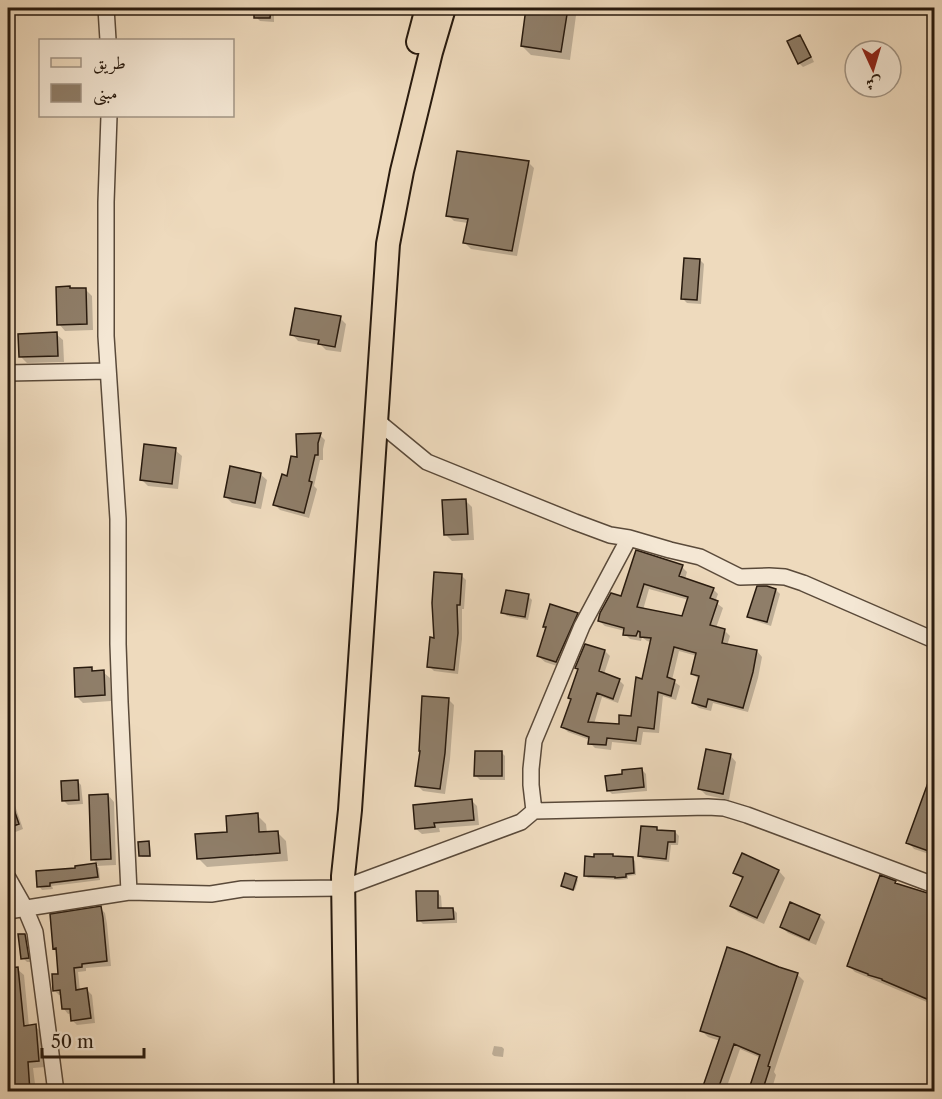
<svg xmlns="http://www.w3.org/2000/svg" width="942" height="1099" font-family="'Libre Caslon Text',Amiri,serif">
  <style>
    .shadow { fill: #0003; fill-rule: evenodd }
    .building { fill: #8f7e69; stroke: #281a0e; stroke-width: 1.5; fill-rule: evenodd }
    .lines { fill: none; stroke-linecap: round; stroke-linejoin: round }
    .street-casing { stroke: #5a4a3a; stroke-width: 18 }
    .primary-casing { stroke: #281a0e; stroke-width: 26 }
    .street { stroke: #f4e7d4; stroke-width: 15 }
    .primary { stroke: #eedabd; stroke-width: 22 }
  </style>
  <rect width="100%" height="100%" fill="#eedabd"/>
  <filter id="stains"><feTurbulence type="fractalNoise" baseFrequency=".00333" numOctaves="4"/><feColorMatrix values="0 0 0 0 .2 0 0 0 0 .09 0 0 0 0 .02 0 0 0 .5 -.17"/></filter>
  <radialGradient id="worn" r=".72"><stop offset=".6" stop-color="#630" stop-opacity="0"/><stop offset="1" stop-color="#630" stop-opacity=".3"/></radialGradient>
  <path class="shadow" d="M256,8H274V22L260,21L256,17Z
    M370,8H389V15H374L370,11Z
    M528,8H577L570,60L531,55L522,46Z
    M800,37L804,41L814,62L803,67L799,63Z
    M528,162L534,168L517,256L471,249L465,243L468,223L454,221L448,215Z
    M700,260L704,264L701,304L687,303L683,299Z
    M85,289L92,296L93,330L65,331L59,324L71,290Z
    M340,318L346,324L341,352L326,350L321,345L298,341L292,334Z
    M56,334L63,340L64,362L27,363L21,357Z
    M320,435L325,440L323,449V460H320L314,486L317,489L309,518L280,510L275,505L288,477L298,459Z
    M175,450L182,456L178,489L148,486L142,480Z
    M260,474L267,480L261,509L232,503L225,496Z
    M465,500L472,507L474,540L452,541L445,534Z
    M637,552L682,567L687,572L685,579L713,589L718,594L715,602L723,608L716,628L724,630L730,636L727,646L757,651L762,657L758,678L748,712L713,703L711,711L699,708L693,703L699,679L692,674L697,656L679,651L672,680L680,686L676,700L663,696L659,733L643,732L641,745L612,742L611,750L595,748L590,743V740L568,732L563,727L572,700L579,670L577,668L586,645L605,651L610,656L604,674L619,680L624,685L618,703L602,697L594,724L620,725L633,718L644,681L651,642L647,641L642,637L641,641L630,639L625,634V631L605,626L599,621L622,598ZM649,589L689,600L683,618L643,610Z
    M461,575L466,580L464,609H462V639L458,674L434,671L429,666L435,639Z
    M776,590L780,594L771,626L753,620L749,616Z
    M528,596L532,600L528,620L507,616L503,612Z
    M577,614L584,620L563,668L545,662L538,656L547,628L545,626Z
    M91,668L95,672H103L110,678L111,701L83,703L76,696Z
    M448,699L454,705L450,759L445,794L423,791L417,785Z
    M501,752L505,756V780H480L476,776Z
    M730,755L736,762L729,800L706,795L700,789Z
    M8,768L11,777L8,778L15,796L12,797L23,829L8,835Z
    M642,770L646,774L647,791L612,794L608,790Z
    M934,772V858L932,855L914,849L908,842Z
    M77,781L81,785L83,804L68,805L64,801Z
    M108,795L114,802L116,865L96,866L99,868L100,880L52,886L53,889L42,890L39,886L77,869L76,867L98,865L93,859Z
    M472,801L477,806L479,825L439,828L440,832L422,834L416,829Z
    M257,815L266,824L267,833L277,832L286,841L288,861L207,867L198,858L229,833Z
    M657,829L660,832H675L679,836L678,845H671L669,862L643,859L640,856Z
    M149,843L150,844L151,857H142L141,855Z
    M743,855L779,871L785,878L764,924L738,912L732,906L744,880L735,873Z
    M614,857L632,858L635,861L636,875L628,876V879L619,880L588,878L585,875Z
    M576,878L578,880L575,890L564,887Z
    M895,882L899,886L934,897V1005L855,972L849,966Z
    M437,892L441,896L442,910L453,909L457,913V923L423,924L419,920Z
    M100,908L105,913L107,924L111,966L86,968V971L78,972L80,991L87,990L92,995L95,1023L77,1025L72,1020V1013L68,1014L64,1009L62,995H59L54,990L60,976L58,951L55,948Z
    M819,916L825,922L816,945L788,933L782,927Z
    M25,935L29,939L32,962H27L23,958Z
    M17,969L24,975L29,1027L35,1026L41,1032L45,1067L33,1068L36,1092H8V970Z
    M778,969L798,975L804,981L774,1072L776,1075L771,1092H749L761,1058L740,1049L725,1092H702L720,1041L708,1037L702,1031Z
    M494,1046L502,1047L504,1049L503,1057L494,1056L492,1054Z"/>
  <path class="building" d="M254,8H271L270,18H254Z
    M526,8H568L561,52L521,46Z
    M800,35L811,57L798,64L787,41Z
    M457,151L529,161L512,251L463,243L468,219L446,216Z
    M684,258L700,259L697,300L681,299Z
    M70,286V288H86L87,324L57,325L56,287Z
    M295,308L341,316L335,347L318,344L319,340L290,335Z
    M57,332L58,356L19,357L18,334Z
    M321,433L318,443V455H315L309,481L312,482L304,513L273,505L282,474L287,476L291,456L297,457L296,434Z
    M144,444L176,448L172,484L140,480Z
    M230,466L261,473L255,503L224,497Z
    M466,499L468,534L444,535L442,500Z
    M636,550L683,565L679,576L714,588L710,598L718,601L710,625L725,629L722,643L757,650L753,672L743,708L708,699L706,707L692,703L699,676L691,674L696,653L674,647L667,677L675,680L671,696L658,692L654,729L638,727L636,741L607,738L606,745L588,744L589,737L561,727L571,699L568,698L578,669L575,668L585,644L605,650L599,671L620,679L613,699L597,693L588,722L619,724V715L631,716L636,677L642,679L651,638L640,637V632L638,631L636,636L623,635L624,628L598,621L600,613L611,593L621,596ZM644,584L688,597L682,616L637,607Z
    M434,572L462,574L460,605H457L458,633L454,670L427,667L430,637L434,638L432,603Z
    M757,586H767L776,589L767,622L747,617Z
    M506,590L529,594L525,617L501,613Z
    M550,604L578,613L556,662L537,656L546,627H543Z
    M92,667V671L104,670L105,695L75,697L74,668Z
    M422,696L449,698L445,753L440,789L415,786L420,751H419Z
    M706,749L731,754L723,794L698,789Z
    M475,751H502V776H474Z
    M642,768L644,787L607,791L605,776L622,774V770Z
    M933,769H934V853L906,843Z
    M78,780L79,800L62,801L61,781Z
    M108,794L111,859L91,860L89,795Z
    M8,795H9L19,824L8,828Z
    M472,799L474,820L434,823L435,827L415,829L413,805Z
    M258,813L259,832L278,831L280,853L197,859L195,834L227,832L226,816Z
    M641,826L657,827V830L675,831V842H668L666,859L638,856Z
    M149,841L150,856H139L138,842Z
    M742,853L779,870L757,918L730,906L743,877L733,873Z
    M594,854H613V856L633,857L634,873L626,874V877L615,878V877L584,876L585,856L594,857Z
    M96,863L98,877L50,883V886L37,887L36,871L75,868V866Z
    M565,873L577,877L573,890L561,886Z
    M880,875L896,881L895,883L934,895V1002L882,980V979L868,975V974L847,966Z
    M416,891H438V908H453L454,919L417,921Z
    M790,902L820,915L809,940L780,927Z
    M101,906L103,918L107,961L82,964V967L74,968L76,990L87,988L91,1018L71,1021L70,1009H62L60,990L53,991L52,974H58L56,948L53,949L50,914Z
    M18,934H25L29,958L21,959Z
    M727,947L742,952L779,967L798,973L768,1066L770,1067L762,1092H748L760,1055L734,1044L717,1092H701L720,1037L700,1031Z
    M18,967L24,1026L36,1024L39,1061L28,1062L30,1092H8V968Z"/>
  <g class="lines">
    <defs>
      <path id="street" d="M106,8L108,40
        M109,116L106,202V336L118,519V644L120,702L129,892
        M8,373L108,371
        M376,420L427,462L575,522L610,535L629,538L670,550L700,557L740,577L769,576L785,577L803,583L934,640
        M534,811L531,785V769L534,741L582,626L629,538
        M8,878L25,908L35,932L56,1092
        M8,911L129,892L211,894L242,889L343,888L521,822L534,811L708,807L724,808L747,815L934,885"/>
      <path id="primary" d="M418,42L427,8
        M346,1092L343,876L350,810L388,244L402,171L431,52L444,8"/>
    </defs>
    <use href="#street" class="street-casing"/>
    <use href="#primary" class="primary-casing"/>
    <use href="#street" class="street"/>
    <use href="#primary" class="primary"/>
  </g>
  <rect width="942" height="1099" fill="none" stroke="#eedabd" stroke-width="30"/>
  <rect x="9" y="9" width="924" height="1081" fill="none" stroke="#281a0e" stroke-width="3"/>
  <rect x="15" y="15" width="912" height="1069" fill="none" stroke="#281a0e" stroke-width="1.5"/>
  <rect x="39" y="39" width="195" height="78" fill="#f4e7d4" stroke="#a29585" stroke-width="1.5"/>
  <rect x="51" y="58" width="30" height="9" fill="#eedabd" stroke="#a29585" stroke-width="1.5"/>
  <text x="93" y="69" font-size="18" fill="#281a0e">طريق</text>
  <rect x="51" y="84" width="30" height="18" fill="#8f7e69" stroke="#a29585" stroke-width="1.5"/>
  <text x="93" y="99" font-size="18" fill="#281a0e">مبنى</text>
  <g transform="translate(873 69) rotate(176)"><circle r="28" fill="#f4e7d4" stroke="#a29585" stroke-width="1.5"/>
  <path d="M0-4.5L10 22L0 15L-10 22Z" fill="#8f2418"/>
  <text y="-9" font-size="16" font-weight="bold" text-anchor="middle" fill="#281a0e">ش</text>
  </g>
  <path d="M42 1048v9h102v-9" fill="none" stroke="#281a0e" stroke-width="3"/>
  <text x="51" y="1048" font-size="18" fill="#281a0e" stroke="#f4e7d4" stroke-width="4.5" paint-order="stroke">50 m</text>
  <rect width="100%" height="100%" filter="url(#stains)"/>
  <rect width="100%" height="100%" fill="url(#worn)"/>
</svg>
